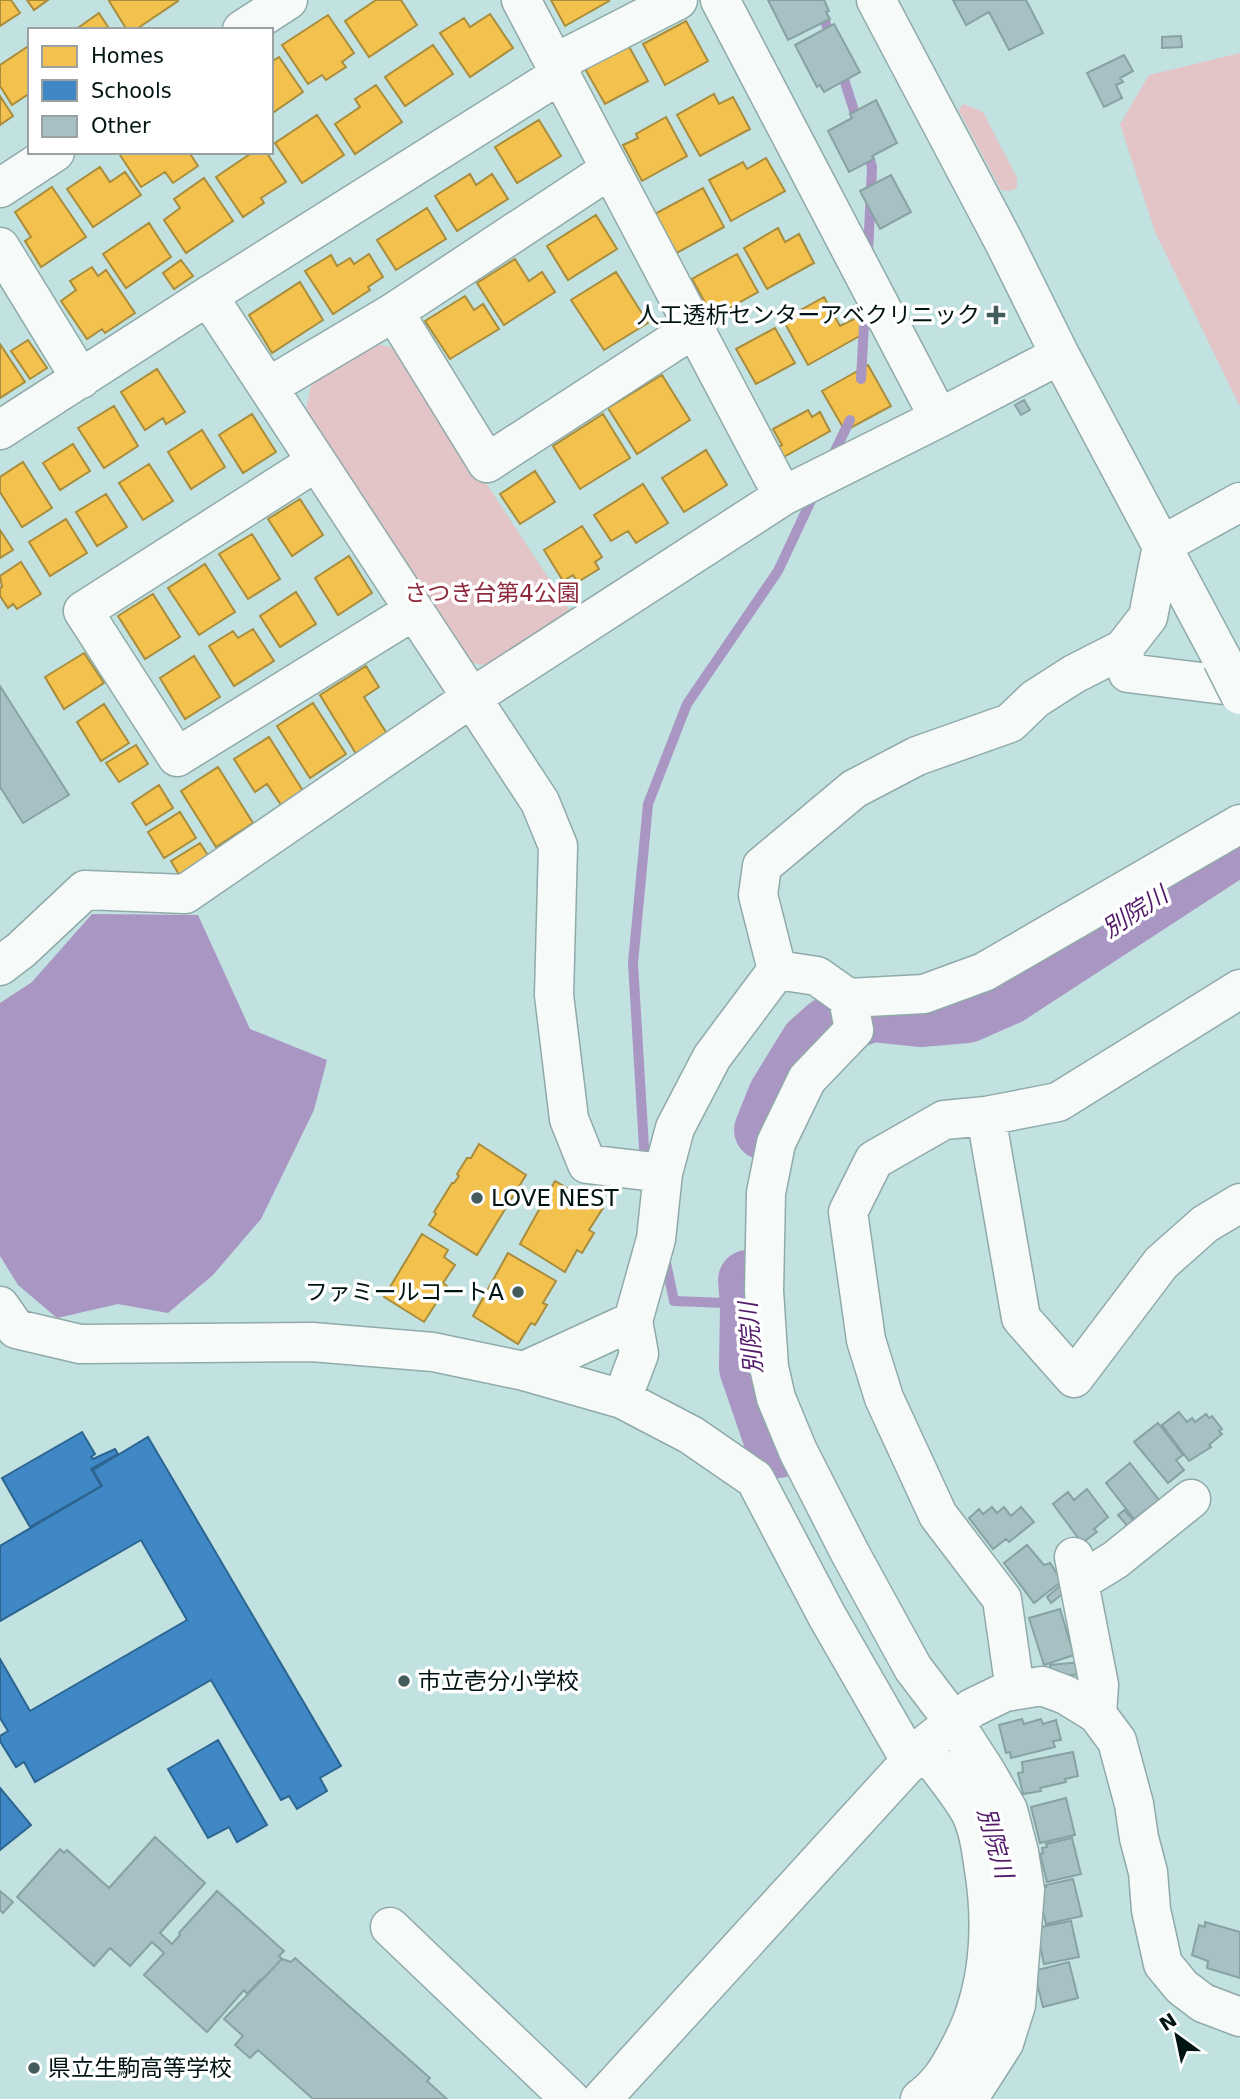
<svg xmlns="http://www.w3.org/2000/svg" width="1240" height="2099" font-family="'DejaVu Sans','Noto Sans JP',sans-serif">
  <style>
    .green { fill: #e3c5c8 }
    .water { fill: #aa96c3 }
    .homes { fill: #f2c14e; stroke: #a98d3c; stroke-width: 2 }
    .schools { fill: #3f88c5; stroke: #2c6590; stroke-width: 2 }
    .lines { fill: none; stroke-linecap: round; stroke-linejoin: round }
    .stream { stroke: #aa96c3; stroke-width: 10 }
    .river { stroke: #aa96c3; stroke-width: 60 }
    .building { fill: #a7c0c3; stroke: #88a2a4; stroke-width: 2 }
    .minor-casing { stroke: #90aaa9; stroke-width: 41 }
    .minor { stroke: #f6fbfa; stroke-width: 38 }
    .minor-bridge-casing { stroke: #90aaa9; stroke-width: 41; stroke-linecap: butt }
    .minor-bridge { stroke: #f6fbfa; stroke-width: 38 }
    .poi-dot { fill: #445c5b; stroke: #fff; stroke-width: 2.5 }
    .labels { text-anchor: middle; dominant-baseline: central; stroke-width: 7; stroke-linejoin: round; paint-order: stroke }
    .poi-label { font-size: 23px; fill: #001413; stroke: #fff; text-anchor: start }
    .park-label { font-size: 23px; fill: #8f2a3c; stroke: #fff }
    .water-label { font-size: 24px; font-style: italic; fill: #521b6a; stroke: #fff }
  </style>
  <rect width="100%" height="100%" fill="#c1e2e1"/>
  <path class="green" d="M1240,53V407L1155,232L1120,124L1149,75Z
    M964,104L983,112L1017,178V188L1009,191L1001,190L959,111L960,107Z
    M373,343L398,349L574,617L496,667L471,663L306,409L311,385Z"/>
  <path class="water" d="M92,914L198,915L250,1029L327,1060L314,1110L261,1219L213,1275L168,1313L118,1304L57,1318L18,1285L0,1256V1003L32,982Z"/>
  <path class="homes" d="M0,0H11L20,13L0,26Z
    M27,0H48L34,10Z
    M111,0H177L178,1L135,30H127L109,1Z
    M376,0H401L417,25L369,57L345,21Z
    M551,0H608L609,1L565,26Z
    M99,13L110,30H74L82,25Z
    M490,14L513,48L470,77L440,33L464,18L470,27Z
    M328,15L354,53L342,62L346,67L326,80L322,75L308,84L282,45Z
    M686,21L708,61L665,85L643,44Z
    M627,43L648,81L605,104L584,67Z
    M30,45V93L12,105L0,86V65Z
    M433,45L453,74L405,106L385,77Z
    M279,57L303,92L271,114V62Z
    M376,85L402,122L355,154L335,124L360,107L355,99Z
    M714,94L719,104L733,97L750,129L700,156L677,115Z
    M0,96L13,116L0,125Z
    M317,115L344,155L302,183L275,143Z
    M666,117L687,156L642,181L623,145L638,138L636,134Z
    M539,120L561,156L517,183L495,147Z
    M123,152H189L198,166L173,183L165,172L141,187L120,155Z
    M253,152H266L286,182L261,198L264,203L243,217L216,177Z
    M766,158L785,191L731,221L709,180L743,162L747,169Z
    M100,167L110,182L125,172L141,195L93,227L67,189Z
    M470,174L476,185L492,174L508,199L457,231L435,196Z
    M204,178L233,221L186,253L164,220L180,208L174,199Z
    M52,187L86,237L41,267L25,241L31,237L15,212Z
    M703,188L724,227L675,254L653,215Z
    M427,208L446,239L396,270L377,240Z
    M596,215L617,249L568,280L547,246Z
    M149,223L171,257L126,288L103,254Z
    M778,228L785,242L799,234L814,263L767,289L744,248Z
    M369,254L383,277L368,287L370,290L333,314L305,271L331,255L337,266L350,258L354,264Z
    M737,254L758,292L713,317L692,279Z
    M515,259L529,281L542,272L555,292L504,325L477,283Z
    M181,260L193,276L174,289L163,273Z
    M92,267L98,276L106,270L135,313L105,333L102,329L87,339L61,301L76,290L70,281Z
    M616,272L648,323L604,350L571,300Z
    M300,282L323,320L272,353L249,315Z
    M465,296L474,310L483,304L499,329L450,359L425,321Z
    M824,297L840,326L856,318L865,333L808,365L783,320Z
    M775,328L795,363L756,384L736,349Z
    M28,340L47,368L30,379L11,351Z
    M0,344L25,382L0,398Z
    M868,365L891,406L845,431L822,391Z
    M157,369L185,412L166,424L163,418L145,430L121,392Z
    M662,375L690,420L637,454L608,408Z
    M114,406L138,446L104,468L78,428Z
    M808,410L812,417L820,412L830,431L782,458L776,448L782,445L773,429Z
    M252,414L276,452L243,473L219,435Z
    M603,414L630,458L580,489L553,446Z
    M202,430L225,467L191,489L168,452Z
    M73,444L90,471L60,490L43,463Z
    M706,450L727,485L684,512L662,478Z
    M23,462L52,508L22,527L0,492V477Z
    M149,464L173,501L143,520L119,483Z
    M535,471L555,502L520,524L500,494Z
    M643,484L668,523L636,543L628,531L611,541L594,515Z
    M106,494L127,527L97,546L76,512Z
    M300,499L323,535L292,556L268,519Z
    M66,519L87,553L50,576L29,542Z
    M582,526L602,557L595,562L599,569L578,582L573,575L563,581L544,550Z
    M0,530L13,550L0,558Z
    M252,534L280,579L248,599L219,554Z
    M349,556L372,593L338,615L315,578Z
    M21,562L41,594L17,609L13,604L8,608L0,596V588L2,587L0,576Z
    M205,564L235,612L199,635L168,588Z
    M296,592L316,624L280,647L260,616Z
    M153,594L180,637L145,659L118,616Z
    M253,629L274,661L234,686L209,646L233,631L238,638Z
    M84,653L104,683L64,709L45,677Z
    M194,656L220,697L185,719L160,678Z
    M366,666L379,687L364,697L389,737L358,757L320,695Z
    M313,703L346,754L310,778L277,726Z
    M104,704L129,743L101,761L77,722Z
    M269,737L305,794L283,808L267,784L255,792L234,759Z
    M136,745L148,764L119,782L106,763Z
    M218,767L253,823L216,847L181,791Z
    M159,785L173,808L146,825L132,803Z
    M180,812L196,838L164,858L148,832Z
    M200,843L209,857L180,876L171,861Z
    M479,1144L526,1175L477,1255L429,1225L436,1214L434,1212L452,1183H454L459,1176L457,1174L467,1158H471Z
    M555,1181L603,1208L589,1230L594,1233L582,1253L577,1250L565,1272L520,1244Z
    M422,1234L448,1250L444,1257L455,1265L443,1283L447,1286L424,1322L384,1297Z
    M508,1253L556,1281L543,1303L547,1305L535,1325L531,1323L518,1344L473,1316Z"/>
  <path class="schools" d="M82,1432L95,1454L91,1457L93,1459L115,1449L118,1454L91,1469L101,1486L30,1527L2,1478Z
    M148,1437L341,1766L320,1778L327,1791L297,1809L289,1796L281,1800L211,1680L35,1782L24,1762L16,1767L0,1741V1736L8,1731L0,1718V1659L30,1711L187,1620L141,1540L0,1621V1546L102,1486L93,1470Z
    M218,1740L267,1825L237,1842L229,1827L208,1838L168,1769Z
    M0,1788L31,1825L0,1850Z"/>
  <g class="lines">
    <path class="stream" d="M818,0L831,39
      M841,70L858,123
      M867,150L872,167L868,253
      M861,379L865,307
      M832,457L850,420
      M645,1164L633,963L648,804L687,704L778,571L815,492
      M665,1258L674,1301L750,1304"/>
    <path class="river" d="M764,1130L778,1095L810,1043L828,1027L872,1012L920,1017L967,1013L1008,995L1240,844
      M748,1280L750,1304L749,1368L772,1435L778,1448"/>
  </g>
  <path class="building" d="M768,0H824L829,11L826,12L830,19L788,40Z
    M953,0H1026L1043,33L1009,50L989,12L966,25Z
    M834,24L860,72L824,92L820,85L817,87L795,45Z
    M1181,36L1182,47L1162,48V37Z
    M1124,55L1133,71L1120,78L1123,82L1116,85L1122,98L1104,107L1087,73Z
    M876,100L897,143L872,156L874,159L849,172L828,131L852,118L850,114Z
    M891,175L911,212L880,229L860,191Z
    M1024,400L1030,410L1021,415L1015,405Z
    M0,686L69,795L23,823L0,787Z
    M1179,1412L1187,1422L1192,1418L1195,1422L1206,1414L1209,1418L1212,1416L1222,1429L1219,1431L1222,1434L1209,1445L1211,1447L1189,1461L1162,1425Z
    M1158,1423L1183,1455L1176,1460L1184,1470L1168,1483L1134,1442Z
    M1130,1463L1159,1500L1134,1519L1106,1483Z
    M1087,1489L1108,1517L1094,1529L1097,1532L1082,1543L1053,1504L1068,1492L1074,1500Z
    M992,1507L997,1513L1004,1507L1011,1516L1021,1507L1034,1522L1009,1542L1006,1539L993,1549L969,1518L979,1509L983,1514Z
    M1124,1510L1138,1525L1132,1531L1118,1515Z
    M1027,1545L1044,1565L1050,1563L1062,1581L1034,1603L1004,1563Z
    M1062,1584L1067,1590L1051,1603L1047,1597Z
    M1060,1609L1074,1655L1044,1665L1029,1618Z
    M1081,1662L1082,1674L1051,1677L1050,1665Z
    M1022,1719L1024,1724L1041,1719L1043,1724L1056,1720L1061,1740L1053,1741L1055,1747L1011,1758L1010,1752L1006,1753L999,1725Z
    M1073,1752L1078,1776L1065,1779L1066,1782L1040,1788L1041,1791L1023,1794L1018,1773L1023,1772L1022,1762Z
    M1066,1798L1075,1835L1040,1843L1031,1807Z
    M155,1837L205,1883L160,1933L172,1944L180,1935L179,1933L217,1891L284,1951L279,1956L282,1959L261,1981L260,1980L247,1994L244,1990L207,2032L144,1975L164,1953L152,1942L130,1966L110,1948L94,1966L17,1897L60,1849L64,1853L67,1850L109,1888Z
    M1072,1838L1081,1874L1047,1882L1040,1854L1043,1853L1042,1848L1047,1847L1046,1844Z
    M1073,1879L1082,1916L1046,1924L1039,1895L1043,1888L1046,1887V1885Z
    M0,1891L13,1902L3,1913L0,1910Z
    M1071,1921L1079,1957L1044,1964L1036,1928Z
    M1205,1922L1240,1932V1978L1207,1968L1208,1961L1192,1955L1199,1925L1205,1927Z
    M295,1958L430,2078L427,2081L447,2099H313L258,2050L250,2058L235,2045L243,2036L224,2019L282,1959L291,1962Z
    M1069,1962L1078,1998L1043,2007L1034,1971Z"/>
  <g class="lines">
    <defs>
      <path id="minor" d="M521,0L783,496
        M720,0L939,418
        M876,0L1004,242L1060,355L1222,659
        M242,30L288,0
        M0,188L55,152
        M0,247L81,379
        M208,296L540,802L558,846L554,995L569,1119L587,1164L663,1173
        M394,312L487,463L693,329
        M268,387L394,312L609,170
        M0,430L208,296L559,75L567,57L678,0
        M316,462L83,611L177,757L413,611
        M1123,649L1128,673L1240,687
        M0,966L21,950L85,890L185,894L471,698L783,496L939,418L1060,355
        M777,970L758,895L762,866L854,789L917,756L1010,723L1035,699L1074,674L1123,649L1148,617L1162,545L1240,502
        M777,970L817,976L848,998L924,994L984,972L1240,824
        M1240,989L1058,1102L986,1116L1021,1318L1074,1378L1161,1263L1205,1224L1240,1203
        M848,998L854,1030L807,1079L776,1143L766,1193L764,1291L769,1367L776,1398L798,1451L850,1553L913,1668L954,1722L985,1770L1008,1810L1019,1852L1025,1890L1016,2005L1004,2043L968,2099
        M986,1116L944,1120L874,1160L848,1212L866,1340L884,1398L938,1515L1002,1599L1015,1690
        M0,1306L16,1329L80,1344L312,1342L433,1352L524,1371L622,1399L691,1435L755,1479L827,1616L911,1762
        M524,1371L633,1321
        M622,1399L639,1354L633,1321L656,1239L663,1173L675,1128L712,1057L777,970
        M1074,1557L1099,1685L1097,1714
        M1079,1582L1115,1560L1191,1499
        M390,1927L570,2099
        M602,2099L925,1745L972,1708L1005,1692L1042,1686L1066,1695L1097,1714L1117,1741L1134,1804L1139,1838L1148,1872L1151,1910L1163,1964L1182,1987L1203,2003L1240,2017
        M920,2099C939,2085 948,2070 959,2049C990,1993 994,1926 983,1863C981,1847 978,1827 970,1812C957,1789 938,1768 923,1747"/>
    </defs>
    <use href="#minor" class="minor-casing"/>
    <use href="#minor" class="minor"/>
    <defs>
      <path id="minor-bridge" d="M1222,659L1240,695"/>
    </defs>
    <use href="#minor-bridge" class="minor-bridge-casing"/>
    <use href="#minor-bridge" class="minor-bridge"/>
  </g>
  <g class="poi-dot">
    <path d="M992.5 304.5h7v7h7v7h-7v7h-7v-7h-7v-7h7z"/>
    <circle cx="477" cy="1198" r="7"/>
    <circle cx="518" cy="1292" r="7"/>
    <circle cx="404" cy="1681" r="7"/>
    <circle cx="34" cy="2068" r="7"/>
  </g>
  <g class="labels">
    <g class="poi-label">
      <text x="980" y="315" text-anchor="end">人工透析センターアベクリニック</text>
      <text x="491" y="1198">LOVE NEST</text>
      <text x="504" y="1292" text-anchor="end">ファミールコートA</text>
      <text x="418" y="1681">市立壱分小学校</text>
      <text x="48" y="2068">県立生駒高等学校</text>
    </g>
    <g class="park-label">
      <text x="492" y="593">さつき台第4公園</text>
    </g>
    <g class="water-label">
      <text transform="translate(1135 912) rotate(-33)">別院川</text>
      <text transform="translate(751 1338) rotate(-95)">別院川</text>
      <text transform="translate(995 1843) rotate(74)">別院川</text>
    </g>
  </g>
  <rect x="28" y="28" width="245" height="126" fill="#ffffff" stroke="#99a1a1" stroke-width="2"/>
  <rect x="42" y="46" width="35" height="21" fill="#f2c14e" stroke="#99a1a1" stroke-width="2"/>
  <text x="91" y="63" font-size="21" fill="#001413">Homes</text>
  <rect x="42" y="80" width="35" height="21" fill="#3f88c5" stroke="#99a1a1" stroke-width="2"/>
  <text x="91" y="98" font-size="21" fill="#001413">Schools</text>
  <rect x="42" y="116" width="35" height="21" fill="#a7c0c3" stroke="#99a1a1" stroke-width="2"/>
  <text x="91" y="133" font-size="21" fill="#001413">Other</text>
  <g transform="translate(1177 2036) rotate(327)" stroke="#ffffff" stroke-width="5" paint-order="stroke">
  <path d="M0-5L12 26L0 18L-12 26Z" fill="#001413"/>
  <text y="-10" font-size="19" font-weight="bold" text-anchor="middle" fill="#001413">N</text>
  </g>
</svg>
